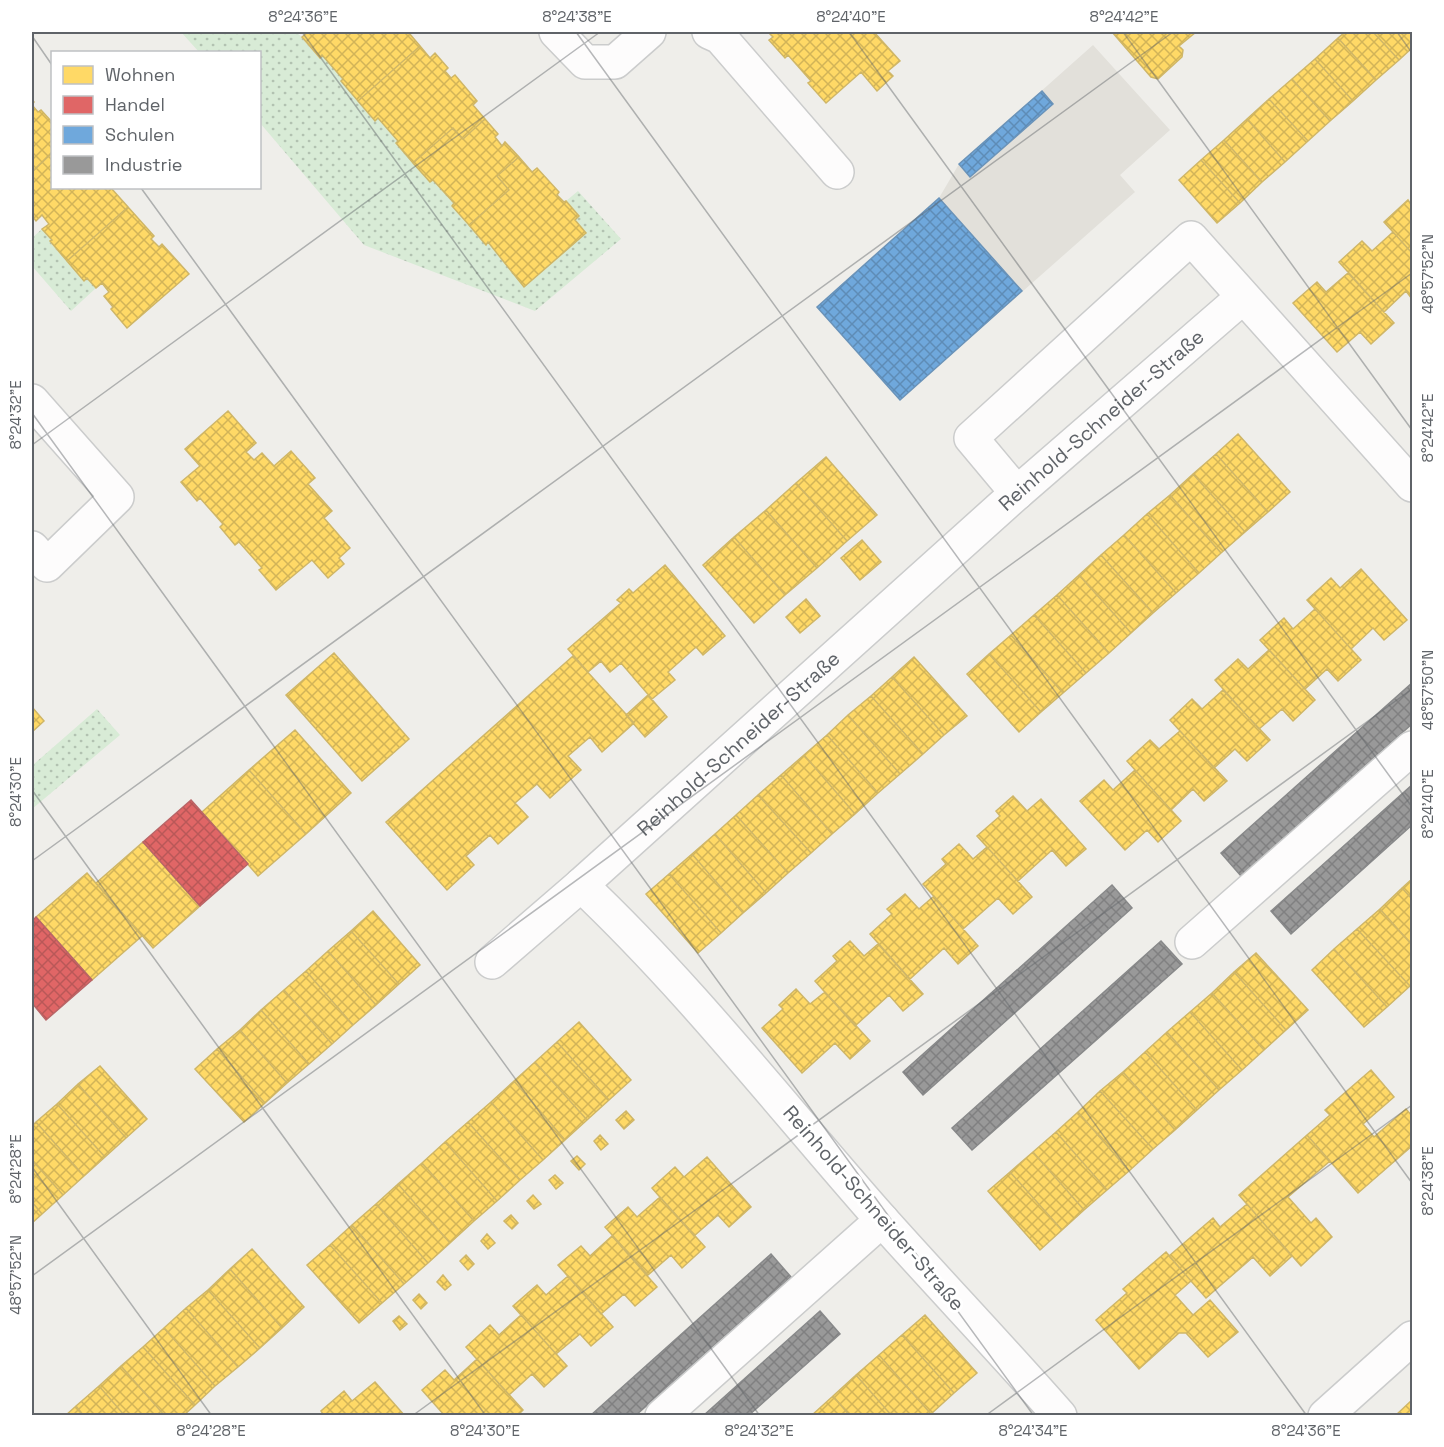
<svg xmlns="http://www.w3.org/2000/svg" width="1444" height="1447" font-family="'Space Grotesk',sans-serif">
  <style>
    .education { fill: #e2e0da }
    .grass { fill: url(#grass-dots) }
    .homes { fill: url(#homes-cross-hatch); stroke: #cfb667; stroke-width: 1.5 }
    .shops { fill: url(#shops-cross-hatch); stroke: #b96567; stroke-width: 1.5 }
    .schools { fill: url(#schools-cross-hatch); stroke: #6a93b9; stroke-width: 1.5 }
    .industry { fill: url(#industry-cross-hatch); stroke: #88898a; stroke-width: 1.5 }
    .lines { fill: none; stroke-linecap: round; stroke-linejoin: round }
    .minor-casing { stroke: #cbcccc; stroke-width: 36 }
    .minor { stroke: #fdfcfc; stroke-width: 33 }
    .ticks { fill: none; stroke: #5f6368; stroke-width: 1.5; stroke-opacity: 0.45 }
    .labels { text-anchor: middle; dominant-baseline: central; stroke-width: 6; stroke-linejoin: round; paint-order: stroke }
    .street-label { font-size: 20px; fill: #5f6368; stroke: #fff }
    .neatline { fill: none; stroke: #5f6368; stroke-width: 2 }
    .ticks-label { font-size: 15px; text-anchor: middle; fill: #5f6368 }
  </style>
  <defs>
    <pattern id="grass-dots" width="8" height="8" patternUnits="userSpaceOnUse" patternTransform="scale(1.5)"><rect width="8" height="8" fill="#d8ebd6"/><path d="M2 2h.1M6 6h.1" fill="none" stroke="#b2c2b1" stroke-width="1.8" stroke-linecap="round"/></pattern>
    <pattern id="homes-cross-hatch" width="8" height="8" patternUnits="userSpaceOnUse" patternTransform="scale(1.5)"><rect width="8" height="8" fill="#ffd966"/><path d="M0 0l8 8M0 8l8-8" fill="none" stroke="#d2b458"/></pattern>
    <pattern id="shops-cross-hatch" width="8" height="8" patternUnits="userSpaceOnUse" patternTransform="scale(1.5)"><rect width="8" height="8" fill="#e06666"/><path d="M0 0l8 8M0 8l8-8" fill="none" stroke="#b95858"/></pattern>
    <pattern id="schools-cross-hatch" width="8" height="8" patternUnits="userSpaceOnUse" patternTransform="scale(1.5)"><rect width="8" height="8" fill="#6fa8dc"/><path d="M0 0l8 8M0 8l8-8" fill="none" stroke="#5e8cb6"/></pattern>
    <pattern id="industry-cross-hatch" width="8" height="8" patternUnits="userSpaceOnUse" patternTransform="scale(1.5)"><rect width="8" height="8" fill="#999"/><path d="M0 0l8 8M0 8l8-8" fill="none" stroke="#808081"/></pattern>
  </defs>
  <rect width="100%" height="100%" fill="#efeeea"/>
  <path class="education" d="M1093,45L1170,130L1120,175L1135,192L900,400L817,307L939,198L959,164Z"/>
  <path class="grass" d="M181,32H297L319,58L322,55L343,79L341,81L375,120L378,118L398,141L396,143L430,182L433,180L454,203L452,206L486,244L488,242L524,287L586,233L575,220L579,215L566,201L578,191L621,239L535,311L364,245L260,123V52H199Z
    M42,229L52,240L50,242L84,281L87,278L96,288L71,311L32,266V238Z
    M97,709L120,735L32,809V762L34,764Z"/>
  <path class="homes" d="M308,32H410L409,33L420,46L358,101L341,81L343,79L322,55L320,58L302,37Z
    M768,32H874L900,61L888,71L893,76L877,91L861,72L826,103L808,83L811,81L788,55L785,58L769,40L773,37Z
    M1112,32H1196L1179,46L1183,50L1182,57L1158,79L1151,77Z
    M1345,32H1373L1399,60L1376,80L1338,38Z
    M1373,32H1412V48L1399,60Z
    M1338,38L1376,80L1353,101L1315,59Z
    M420,46L430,58L435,53L448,68L445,71L451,78L455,75L477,101L473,105L485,119L463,139L453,128L413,163L396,143L398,141L378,118L375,121L358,101Z
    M1315,59L1353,101L1330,121L1292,79Z
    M1292,79L1330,121L1308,141L1269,99Z
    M32,99L34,102L32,105L38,112L41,110L52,122V153L32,172Z
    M1269,99L1308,141L1285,162L1247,119Z
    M485,119L498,134L495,137L502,146L505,142L519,157L497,176L509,190L469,225L452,206L454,203L433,180L430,182L413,163L453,128L463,139Z
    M1247,119L1285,162L1262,182L1224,140Z
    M1224,140L1262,182L1240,203L1201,160Z
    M52,153V188H111L128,207L67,261L50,241L52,240L42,229L49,224L42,215L36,221L32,216V172Z
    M519,157L532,172L537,168L559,192L557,195L564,202L566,201L579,216L575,220L586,233L524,287L488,242L486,245L469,225L509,190L497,176Z
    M1201,160L1240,203L1217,223L1179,180Z
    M1408,200L1412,206V253L1384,222Z
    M128,207L154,236L151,239L159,247L162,244L189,274L127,328L111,309L113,307L104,296L109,292L102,283L96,288L87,278L84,281L67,261Z
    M1393,232L1412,253V299L1406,291L1384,312L1339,262L1362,241L1372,251Z
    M1348,273L1394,323L1371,344L1360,332L1337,352L1293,303L1317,282L1326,292Z
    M228,411L256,443L246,452L254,460L262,453L274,466L291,451L315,478L308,484L332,511L324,518L350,548L339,558L344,564L328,578L312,560L276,590L259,570L262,568L239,542L235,545L220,527L223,524L200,498L197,501L181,482L200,466L185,449Z
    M1238,434L1290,492L1268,512L1216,454Z
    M1216,454L1268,512L1245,532L1193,474Z
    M826,457L877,515L847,541L796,483Z
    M1193,474L1245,532L1221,553L1170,495Z
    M796,483L847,541L817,568L766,510Z
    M1170,495L1221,553L1199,573L1147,514Z
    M766,510L817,568L785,595L734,537Z
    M1147,514L1199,573L1176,593L1124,535Z
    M1124,535L1176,593L1153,613L1101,555Z
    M734,537L785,595L754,623L703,565Z
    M862,540L881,562L860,580L841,558Z
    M1101,555L1153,613L1131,633L1079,575Z
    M665,565L725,636L703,655L696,647L668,672L675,680L652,699L621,663L610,672L601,661L588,672L568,649L621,603L617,600L629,589L633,593Z
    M1361,569L1407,620L1384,640L1373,628L1351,649L1307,600L1331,578L1340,588Z
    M1079,575L1131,633L1109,653L1057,595Z
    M1057,595L1109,653L1086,673L1034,615Z
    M806,599L820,616L800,633L786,617Z
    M1315,609L1361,660L1338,681L1327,669L1305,689L1260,640L1284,618L1293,629Z
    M1034,615L1086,673L1063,693L1011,635Z
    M1011,635L1063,693L1041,712L989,654Z
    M1269,650L1315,700L1293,721L1282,709L1259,729L1215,680L1238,659L1248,669Z
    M334,653L409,739L362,781L286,695Z
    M989,654L1041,712L1019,732L967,674Z
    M573,656L634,723L602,752L590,737L568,756L581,770L550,798L537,784L515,803L528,817L498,844L490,835L466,856L474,865L447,890L386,822Z
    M914,657L967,716L944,735L892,677Z
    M892,677L944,735L923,754L871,696Z
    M1223,690L1270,740L1247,761L1235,749L1214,768L1170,720L1192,699L1202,709Z
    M648,695L667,717L645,737L626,715Z
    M871,696L923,754L900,774L848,715Z
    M32,707L44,721L32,732Z
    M848,715L900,774L878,793L827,735Z
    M295,730L351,793L306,834L249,770Z
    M1180,731L1227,781L1204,801L1193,789L1171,810L1127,761L1150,740L1159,749Z
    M827,735L878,793L855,814L804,755Z
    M804,755L855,814L832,834L781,775Z
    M249,770L306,834L258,876L202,812Z
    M1135,770L1181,821L1158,842L1147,830L1125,850L1080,801L1104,780L1113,790Z
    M781,775L832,834L811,853L758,795Z
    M758,795L811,853L788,873L736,815Z
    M1013,796L1027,811L1041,799L1086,849L1066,866L1052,850L1018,881L977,836L1000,816L996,811Z
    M736,815L788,873L766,893L715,834Z
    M715,834L766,893L743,913L692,854Z
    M143,842L200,906L153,948L96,883Z
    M959,844L973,859L987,847L1032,897L1013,914L998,898L963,929L923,884L946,864L942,859Z
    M692,854L743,913L721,933L669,874Z
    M87,873L142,936L92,980L36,917Z
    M669,874L721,933L698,953L646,894Z
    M1412,879V899L1402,888Z
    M1402,888L1412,899V945L1380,909Z
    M905,894L919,909L934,896L978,946L958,964L944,948L910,979L870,934L892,914L887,909Z
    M1380,909L1412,945V984L1410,986L1357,929Z
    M373,911L420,965L399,984L351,931Z
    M1357,929L1410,986L1387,1007L1334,949Z
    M351,931L399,984L376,1005L328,951Z
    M850,941L864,956L878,944L923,994L903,1011L889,995L855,1026L815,981L837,961L833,956Z
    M1334,949L1387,1007L1364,1027L1312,970Z
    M328,951L376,1005L353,1025L306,971Z
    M1256,953L1308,1010L1286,1030L1234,972Z
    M306,971L353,1025L332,1044L284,990Z
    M1234,972L1286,1030L1264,1050L1212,993Z
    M796,989L810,1004L825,992L870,1041L850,1059L835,1043L802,1073L762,1028L783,1009L779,1005Z
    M284,990L332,1044L309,1064L261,1010Z
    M1212,993L1264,1050L1242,1070L1190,1012Z
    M261,1010L309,1064L287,1083L240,1030Z
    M1190,1012L1242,1070L1219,1090L1167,1032Z
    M579,1022L631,1080L609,1100L557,1042Z
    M240,1030L287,1083L265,1103L217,1049Z
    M1167,1032L1219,1090L1197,1110L1145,1052Z
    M557,1042L609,1100L587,1120L535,1062Z
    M217,1049L265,1103L244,1122L195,1069Z
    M1145,1052L1197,1110L1175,1130L1123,1072Z
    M535,1062L587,1120L565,1140L514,1081Z
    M100,1066L147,1119L126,1138L78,1084Z
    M1371,1070L1394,1097L1363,1124L1374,1137L1406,1109L1412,1116V1146L1358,1193L1307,1135L1330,1115L1325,1110Z
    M1123,1072L1175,1130L1153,1149L1100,1091Z
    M514,1081L565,1140L543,1160L491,1102Z
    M78,1084L126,1138L105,1157L57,1104Z
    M1100,1091L1153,1149L1129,1171L1078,1112Z
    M491,1102L543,1160L520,1180L468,1122Z
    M57,1104L105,1157L84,1176L36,1122Z
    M626,1111L634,1120L624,1129L616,1120Z
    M1078,1112L1129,1171L1107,1190L1056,1132Z
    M36,1122L84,1176L63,1195L32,1160V1126Z
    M468,1122L520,1180L497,1201L445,1142Z
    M1056,1132L1107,1190L1084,1210L1033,1152Z
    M600,1135L608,1144L601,1150L594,1141Z
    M1307,1135L1330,1161L1288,1197L1311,1223L1316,1218L1332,1237L1301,1266L1239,1195Z
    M445,1142L497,1201L474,1221L422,1163Z
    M1033,1152L1084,1210L1062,1230L1010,1172Z
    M577,1156L585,1164L579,1170L571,1161Z
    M707,1157L751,1207L729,1227L718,1215L694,1236L652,1188L675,1167L684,1177Z
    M32,1160L63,1195L42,1214L32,1202Z
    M422,1163L474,1221L450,1243L398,1184Z
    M1010,1172L1062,1230L1040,1250L988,1191Z
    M555,1175L563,1183L556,1189L549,1180Z
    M398,1184L450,1243L428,1263L376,1204Z
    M533,1195L541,1204L534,1209L527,1201Z
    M660,1197L705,1247L682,1268L671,1255L648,1275L605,1227L628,1207L637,1217Z
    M32,1202L42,1214L32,1223Z
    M376,1204L428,1263L404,1284L352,1225Z
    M1247,1204L1292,1256L1270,1276L1253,1257L1206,1298L1169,1256L1213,1218L1220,1227Z
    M511,1215L518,1223L512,1229L504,1221Z
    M352,1225L404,1284L382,1303L330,1245Z
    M487,1234L495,1243L488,1249L481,1241Z
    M612,1236L657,1287L635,1306L624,1294L601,1314L558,1265L581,1246L590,1256Z
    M330,1245L382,1303L359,1323L307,1265Z
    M252,1249L304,1307L282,1328L230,1269Z
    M1166,1252L1191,1281L1175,1295L1193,1315L1210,1300L1238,1332L1208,1357L1186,1333H1179L1139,1369L1096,1320L1127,1293L1123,1289Z
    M466,1255L474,1264L468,1270L460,1261Z
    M230,1269L282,1328L260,1348L208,1290Z
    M443,1275L451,1285L445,1290L437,1282Z
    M568,1276L613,1327L591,1346L580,1334L556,1354L513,1306L537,1285L546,1295Z
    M208,1290L260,1348L238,1367L186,1308Z
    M419,1294L427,1303L421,1309L413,1300Z
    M186,1308L238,1367L215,1386L164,1328Z
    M521,1315L567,1366L544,1387L532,1374L509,1395L466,1347L490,1325L499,1335Z
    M925,1315L977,1373L954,1393L902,1335Z
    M399,1316L407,1324L400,1330L393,1321Z
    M164,1328L215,1386L195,1405L143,1347Z
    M902,1335L954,1393L931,1414L879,1355Z
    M143,1347L195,1405L183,1416H165L121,1366Z
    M879,1355L931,1414L929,1416H892L856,1375Z
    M477,1359L523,1410L517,1416H445L422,1390L445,1370L454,1380Z
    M121,1366L165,1416H125L99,1386Z
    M856,1375L892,1416H850L833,1396Z
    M375,1382L405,1416H324L321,1411L344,1391L352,1401Z
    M99,1386L125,1416H84L76,1406Z
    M833,1396L850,1416H811Z
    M1412,1400V1416H1395Z
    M76,1406L84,1416H65Z"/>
  <path class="shops" d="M191,800L248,864L200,906L143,842Z
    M36,917L92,980L46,1020L32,1003V921Z"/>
  <path class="schools" d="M1042,91L1053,104L970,177L959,164Z
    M939,198L1022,291L900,400L817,307Z"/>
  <path class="industry" d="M1412,683V724L1241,876L1221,853Z
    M1412,785V825L1291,934L1271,911Z
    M1112,885L1132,908L923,1095L903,1072Z
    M1161,941L1182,964L972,1150L952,1128Z
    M771,1254L791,1277L635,1416H590Z
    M820,1311L840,1334L748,1416H703Z"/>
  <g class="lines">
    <defs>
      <g id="minor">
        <path d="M556,32L585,62H615L649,32"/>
        <path d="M709,32L720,37L837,172"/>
        <path d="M32,401L117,497L47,565L32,548"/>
        <path d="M1017,493L971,438L1191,238L1412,485"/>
        <path d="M1192,942L1412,748"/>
        <path d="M492,962L581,885"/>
        <path d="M662,1416L882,1220"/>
        <path id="s1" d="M1060,1416C1002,1350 941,1286 882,1220C783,1108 690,988 581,885L1017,493L1243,297"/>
        <path d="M1325,1416L1412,1338"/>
      </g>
    </defs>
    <use href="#minor" class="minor-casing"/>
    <use href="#minor" class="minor"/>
  </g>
  <path class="ticks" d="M302,32L1307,1416M576,32L1412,1183M849,32L1412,807M1123,32L1412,430M1397,32L1412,53M32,36L52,65M141,188L1034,1416M32,413L760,1416M32,445L600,32M32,790L486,1416M32,861L1173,32M32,1167L212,1416M32,1276L1412,273M412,1416L1412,689M985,1416L1412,1105"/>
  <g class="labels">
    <g class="street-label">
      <text stroke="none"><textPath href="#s1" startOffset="1413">Reinhold-Schneider-Straße</textPath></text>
      <text stroke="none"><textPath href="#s1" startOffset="927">Reinhold-Schneider-Straße</textPath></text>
      <text transform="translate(874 1208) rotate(49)">Reinhold-Schneider-Straße</text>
    </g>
  </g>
  <rect width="1444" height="1447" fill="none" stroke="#ffffff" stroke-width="66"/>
  <rect x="51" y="51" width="210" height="138" fill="#ffffff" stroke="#bfc1c3" stroke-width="1.5"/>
  <rect x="63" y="66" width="30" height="18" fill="#ffd966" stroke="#bfc1c3" stroke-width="1.5"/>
  <text x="105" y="81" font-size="18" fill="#5f6368">Wohnen</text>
  <rect x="63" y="96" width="30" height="18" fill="#e06666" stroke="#bfc1c3" stroke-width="1.5"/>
  <text x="105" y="111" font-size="18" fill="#5f6368">Handel</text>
  <rect x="63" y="126" width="30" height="18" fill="#6fa8dc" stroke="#bfc1c3" stroke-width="1.5"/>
  <text x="105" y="141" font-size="18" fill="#5f6368">Schulen</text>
  <rect x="63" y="156" width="30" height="18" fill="#999999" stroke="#bfc1c3" stroke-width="1.5"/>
  <text x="105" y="171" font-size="18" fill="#5f6368">Industrie</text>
  <rect x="33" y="33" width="1378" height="1381" class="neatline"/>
  <g class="ticks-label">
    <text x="303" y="22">8°24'36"E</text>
    <text x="577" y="22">8°24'38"E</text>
    <text x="851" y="22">8°24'40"E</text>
    <text x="1124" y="22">8°24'42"E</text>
    <text transform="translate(1428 274) rotate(-90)" y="5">48°57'52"N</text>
    <text transform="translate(16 415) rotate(-90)" y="5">8°24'32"E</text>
    <text transform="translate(1428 428) rotate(-90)" y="5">8°24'42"E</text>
    <text transform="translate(1428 690) rotate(-90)" y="5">48°57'50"N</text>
    <text transform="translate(16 792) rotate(-90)" y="5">8°24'30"E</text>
    <text transform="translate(1428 804) rotate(-90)" y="5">8°24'40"E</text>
    <text transform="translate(16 1169) rotate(-90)" y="5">8°24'28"E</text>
    <text transform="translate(1428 1181) rotate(-90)" y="5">8°24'38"E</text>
    <text transform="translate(16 1275) rotate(-90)" y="5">48°57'52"N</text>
    <text x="211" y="1436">8°24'28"E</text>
    <text x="485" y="1436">8°24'30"E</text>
    <text x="759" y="1436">8°24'32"E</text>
    <text x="1033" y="1436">8°24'34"E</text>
    <text x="1306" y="1436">8°24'36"E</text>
  </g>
</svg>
